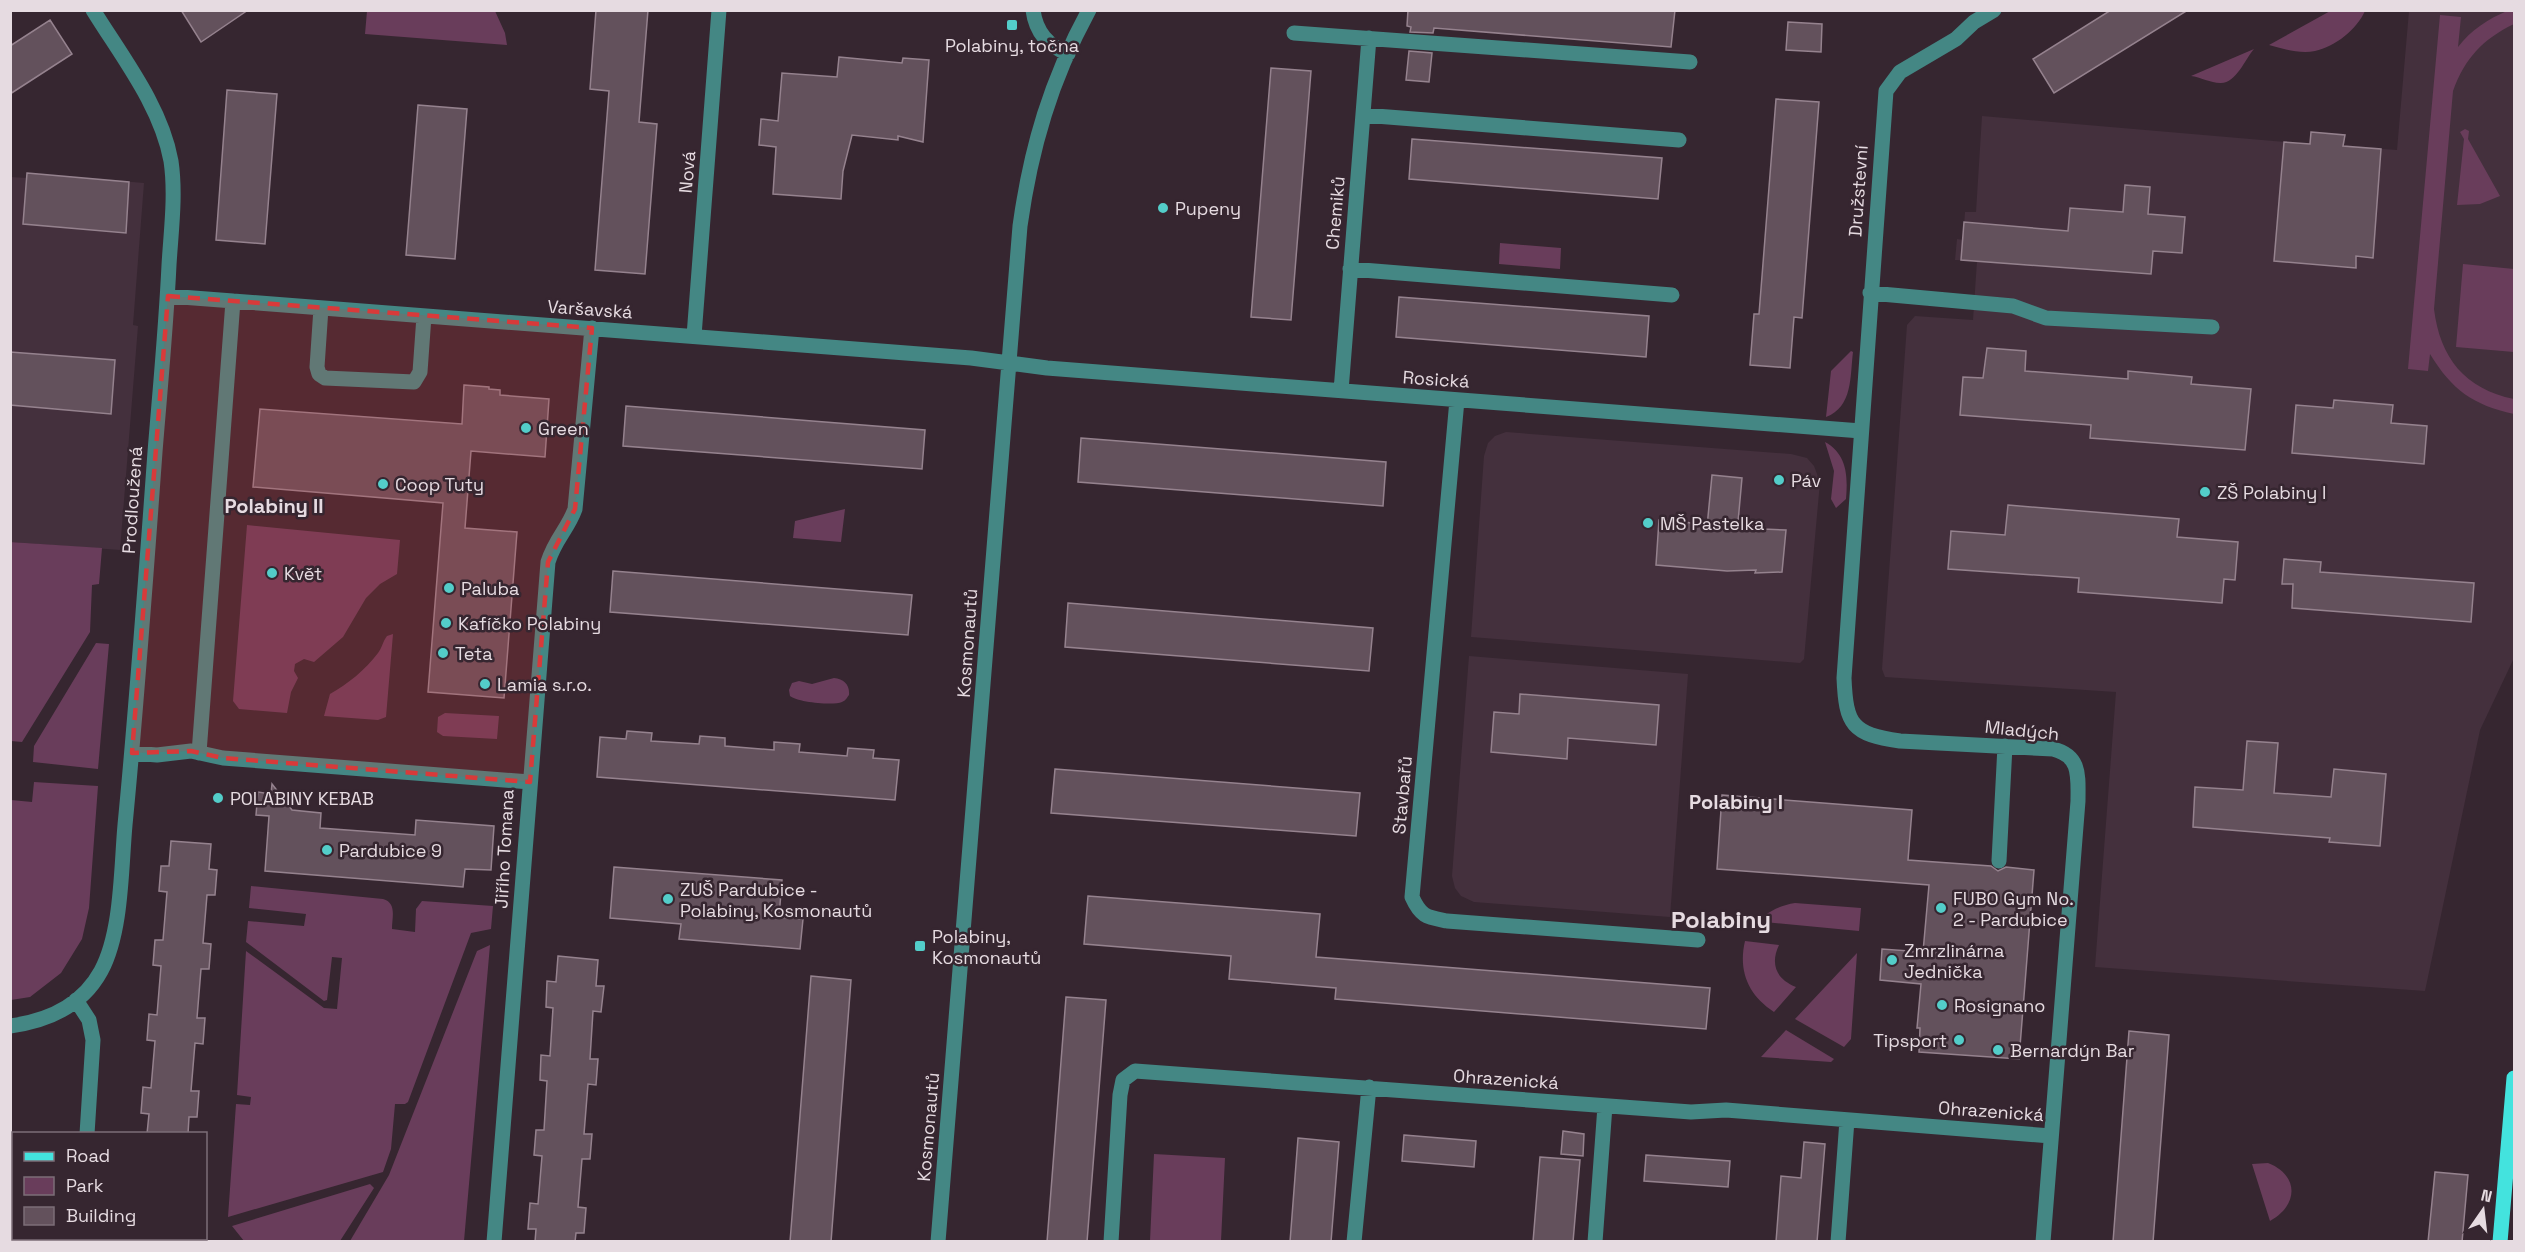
<svg xmlns="http://www.w3.org/2000/svg" width="2525" height="1252" font-family="'Space Grotesk',sans-serif">
  <style>
    .built { fill: #44303d }
    .green { fill: #693d5b }
    .building { fill: #63515c; stroke: #95828e; stroke-width: 1.5 }
    .lines { fill: none; stroke-linecap: round; stroke-linejoin: round }
    .minor { stroke: #448784; stroke-width: 15 }
    .major { stroke: #43e3de; stroke-width: 15 }
    .marked { fill: #d83a3a; fill-opacity: 0.2; stroke: #d83a3a; stroke-width: 4.5; stroke-dasharray: 12 8; stroke-linejoin: round }
    .poi-dot { fill: #53cdc9; stroke: #362630; stroke-width: 2 }
    .labels { text-anchor: middle; dominant-baseline: central; stroke-width: 5; stroke-linejoin: round; paint-order: stroke }
    .poi-label { font-size: 18px; fill: #e6dbe1; stroke: #362630; text-anchor: start }
    .street-label { font-size: 18px; fill: #e6dbe1; stroke: #362630 }
    .neighbourhood-label { font-size: 20px; font-weight: bold; fill: #e6dbe1; stroke: #362630 }
    .district-label { font-size: 24px; font-weight: bold; fill: #e6dbe1; stroke: #362630 }
  </style>
  <rect width="100%" height="100%" fill="#362630"/>
  <path class="built" d="M2409,11H2514V658L2480,730L2425,991L2095,967L2116,692L1885,677L1882,669L1907,325L1915,316L1973,320L1977,261L1955,260L1957,239L1963,240L1965,212H1976L1982,116L2309,144L2311,132L2345,135L2344,146L2397,150Z
    M27,173L144,183L133,325L138,326L120,550L11,542L10,177L27,178Z
    M1506,432L1791,454L1807,458L1814,466L1820,482L1804,659L1800,663L1471,637L1484,456L1488,443L1495,436Z
    M1469,656L1688,674L1670,917L1474,902L1461,896L1455,888L1452,876Z"/>
  <path class="green" d="M2332,10L2365,11C2357,29 2335,47 2315,51C2300,54 2283,49 2269,45Z
    M367,11H495L505,33L507,45L365,34Z
    M2507,11H2514V24C2483,39 2465,58 2453,91L2434,309C2440,358 2465,389 2514,399V414C2473,405 2452,390 2430,354L2428,371L2408,369L2440,15L2461,17L2458,47C2471,30 2488,19 2507,11Z
    M2254,49C2245,59 2236,84 2220,83C2211,83 2200,77 2191,76Z
    M2465,129L2469,131L2468,139L2500,196L2480,204L2457,205L2464,139L2460,132Z
    M1500,243L1561,248L1560,269L1499,264Z
    M2463,264L2514,269V352L2456,347Z
    M1851,351L1853,352C1850,376 1853,407 1826,417L1831,371Z
    M1825,442C1847,454 1848,476 1846,499L1836,508L1831,499L1834,471Z
    M845,509L841,542L793,538L795,521Z
    M247,525L400,540L397,574L380,584L366,598L343,637L314,662L304,659L295,664L294,671L298,678L291,692L287,713L239,709L233,701Z
    M10,542L102,548L99,584L92,585L90,632L22,742L11,741Z
    M393,634L386,717L378,720L324,716L330,694C348,684 365,670 378,653C382,648 383,641 387,636Z
    M96,643L109,644L98,769L33,762L34,746Z
    M834,678C844,679 850,685 849,695C846,699 846,700 842,702C833,706 797,702 790,696L789,690L792,683L799,681L812,684Z
    M445,713L499,716L497,739L443,736L437,732L438,717Z
    M34,782L98,786L89,908L82,939L61,973L30,997L11,1000V800L32,802Z
    M251,886L383,899C397,903 392,917 392,929L415,932L416,909L422,901L493,906L491,929L471,933L408,1102L405,1104H395L391,1149L383,1172L228,1217L236,1104L250,1105L251,1097L237,1095L246,951L324,1008L337,1009L342,958L332,957L327,1000L324,1001L246,942L248,921L304,926L306,914L249,908Z
    M1795,903L1861,908L1859,931L1764,922V916C1773,909 1783,905 1795,903Z
    M1745,941L1779,945C1770,964 1776,979 1796,987L1774,1012C1748,995 1738,971 1745,941Z
    M490,945L464,1241H350L389,1175L477,951Z
    M1857,953L1851,1039L1844,1047L1795,1019Z
    M1786,1030L1834,1059L1831,1062L1761,1057Z
    M1154,1154L1225,1158L1221,1241H1150Z
    M2268,1163C2299,1175 2299,1205 2270,1221L2252,1164Z
    M370,1184L374,1188L340,1241H244L232,1226Z"/>
  <path class="building" d="M181,10H248L201,42Z
    M596,10H648L639,122L657,124L645,274L595,270L609,91L590,89Z
    M1408,10H1675L1671,47L1434,28L1433,33L1410,32L1411,27L1407,26Z
    M2111,10H2188L2054,93L2033,59Z
    M50,20L72,54L10,94V46Z
    M1788,22L1822,24L1821,52L1786,50Z
    M1409,51L1432,53L1429,82L1406,80Z
    M839,57L902,63L903,58L929,60L923,142L898,136V140L852,135L843,171L841,199L773,194L776,147L759,145L761,119L778,121L782,73L837,77Z
    M1271,68L1311,71L1291,320L1251,317Z
    M227,90L277,94L265,244L216,240Z
    M1776,99L1819,102L1802,318L1794,317L1790,368L1750,365L1754,314H1759Z
    M418,105L467,109L455,259L406,255Z
    M2311,132L2345,135L2343,146L2381,149L2373,258L2356,256V268L2274,261L2284,142L2310,144Z
    M1412,139L1662,158L1658,199L1409,179Z
    M27,173L129,182L126,233L23,224Z
    M2125,185L2150,187L2148,214L2185,217L2182,253L2153,251L2151,274L1961,260L1964,222L2068,231L2070,208L2123,212Z
    M1399,297L1649,316L1646,357L1396,337Z
    M1987,348L2026,351L2025,371L2128,379V371L2192,377L2191,384L2251,389L2245,450L2090,438L2091,425L1960,415L1963,377L1983,378Z
    M10,352L115,360L111,414L10,405Z
    M464,385L489,387V389L500,390V395L549,399L545,457L471,451L465,528L517,532L504,698L428,692L443,503L253,487L260,409L462,424Z
    M2334,400L2393,405L2391,423L2427,426L2424,464L2292,453L2296,405L2333,408Z
    M626,406L925,430L922,469L623,446Z
    M1081,438L1386,462L1383,506L1078,482Z
    M1712,475L1742,478L1738,522L1763,529L1786,530L1782,572L1755,573L1756,570L1727,571L1656,565L1659,520L1682,521L1707,527Z
    M2008,505L2179,519L2177,537L2238,542L2235,580L2224,579L2222,603L2078,592L2079,578L1948,569L1951,531L2005,535Z
    M2284,559L2321,562L2320,572L2474,583L2471,622L2292,608L2293,584H2282Z
    M613,571L912,595L908,635L610,612Z
    M1068,603L1373,628L1369,671L1065,647Z
    M1520,694L1659,705L1656,745L1568,738L1567,759L1491,752L1494,712L1519,714Z
    M627,731L652,733L651,741L699,744L700,736L725,738V746L774,750V742L800,744L799,752L847,756L848,748L874,750L873,758L899,760L895,800L597,777L600,737L626,739Z
    M2247,741L2278,743L2274,793L2331,797L2334,769L2386,774L2380,846L2329,842L2330,838L2193,827L2195,787L2243,790Z
    M1055,769L1360,793L1356,836L1051,813Z
    M272,784L292,810L321,813L320,828L415,835L416,820L494,826L491,870L465,869L463,887L265,871L269,816L256,815L258,792L271,794Z
    M1722,795L1912,810L1908,860L1991,866L1998,871L2006,867L2034,870L2019,1059L1919,1052L1920,1028H1917L1921,984L1880,980L1882,949L1923,952L1929,885L1717,869Z
    M171,841L211,844L209,869L217,870L215,895H207L203,943L211,944L209,969H201L197,1018H205L203,1044L195,1043L191,1091H199L197,1117H189L188,1134H147L149,1114L141,1113L143,1087L151,1088L155,1041L147,1040L149,1014L157,1015L161,966L153,965L155,940H163L167,892L159,891L161,866H169Z
    M614,867L782,880L779,917L803,919L800,949L679,939L681,924L610,918Z
    M1088,896L1320,914L1316,957L1710,988L1706,1029L1335,999L1336,988L1229,979L1231,956L1084,944Z
    M558,956L598,960L596,986H604L601,1012L593,1011L590,1059H598L596,1085L588,1084L584,1134H592L590,1159H582L578,1207L586,1208L584,1233H576L575,1242H535L536,1229H528L530,1203L538,1204L542,1156L534,1155L536,1130H544L547,1081L540,1080L541,1055L550,1056L553,1008L546,1007L547,981L556,982Z
    M811,976L851,980L831,1242H790Z
    M1066,997L1106,1000L1087,1242H1047Z
    M2129,1031L2169,1035L2153,1242H2113Z
    M1563,1131L1584,1134L1583,1156L1561,1154Z
    M1404,1135L1476,1141L1474,1167L1402,1161Z
    M1298,1138L1339,1142L1331,1242H1290Z
    M1804,1142L1825,1144L1817,1242H1776L1781,1176L1801,1178Z
    M1646,1155L1730,1161L1728,1187L1644,1181Z
    M1540,1157L1580,1160L1573,1242H1533Z
    M2435,1172L2468,1175L2462,1242H2428Z"/>
  <g class="lines">
    <path class="minor" d="M1033,10C1036,33 1048,45 1068,54
      M1994,10L1974,22L1956,39L1900,72L1886,91L1844,678C1846,725 1852,734 1900,741L2053,749C2081,756 2078,776 2078,801L2043,1242
      M1294,33L1690,62
      M1363,115L1679,140
      M1350,269L1672,295
      M1870,293L2013,306L2046,318L2212,327
      M168,296L971,358L1047,368L1861,431
      M321,308L317,367L319,374L325,378L414,382L420,372L424,316
      M694,336L719,10
      M1341,391L1369,38
      M1457,400L1412,897C1421,917 1427,917 1447,921L1698,940
      M132,753L157,755L191,751L223,758L530,782
      M199,753L233,301
      M1999,861L2005,746
      M76,1000L89,1020L93,1040L87,1134
      M10,1026C47,1021 82,1006 101,971C122,932 121,869 125,825C137,701 146,577 155,452C160,390 166,328 169,265C171,231 176,195 171,161C161,106 122,57 93,10
      M10,1165H14
      M494,1242L548,562C555,539 568,529 575,509L592,328
      M938,1242L1020,226C1031,147 1051,80 1089,10
      M1111,1242L1120,1095L1123,1080L1135,1071L1691,1112L1726,1110L2051,1136
      M1354,1242L1369,1087
      M1595,1242L1605,1106
      M1838,1242L1847,1120"/>
    <path class="major" d="M2500,1242L2514,1078"/>
  </g>
  <path class="marked" d="M168,296L592,328L575,509L548,562L530,782L223,758L191,751L132,753Z"/>
  <g class="poi-dot">
    <rect x="1006" y="19" width="12" height="12" rx="3"/>
    <circle cx="1163" cy="208" r="6"/>
    <circle cx="526" cy="428" r="6"/>
    <circle cx="1779" cy="480" r="6"/>
    <circle cx="383" cy="484" r="6"/>
    <circle cx="2205" cy="492" r="6"/>
    <circle cx="1648" cy="523" r="6"/>
    <circle cx="272" cy="573" r="6"/>
    <circle cx="449" cy="588" r="6"/>
    <circle cx="446" cy="623" r="6"/>
    <circle cx="443" cy="653" r="6"/>
    <circle cx="485" cy="684" r="6"/>
    <circle cx="218" cy="798" r="6"/>
    <circle cx="327" cy="850" r="6"/>
    <circle cx="668" cy="899" r="6"/>
    <circle cx="1941" cy="908" r="6"/>
    <rect x="914" y="940" width="12" height="12" rx="3"/>
    <circle cx="1892" cy="960" r="6"/>
    <circle cx="1942" cy="1005" r="6"/>
    <circle cx="1959" cy="1040" r="6"/>
    <circle cx="1998" cy="1050" r="6"/>
  </g>
  <g class="labels">
    <g class="poi-label">
      <text x="1012" y="45" text-anchor="middle">Polabiny, točna</text>
      <text x="1175" y="208">Pupeny</text>
      <text x="538" y="428">Green</text>
      <text x="1791" y="480">Páv</text>
      <text x="395" y="484">Coop Tuty</text>
      <text x="2217" y="492">ZŠ Polabiny I</text>
      <text x="1660" y="523">MŠ Pastelka</text>
      <text x="284" y="573">Květ</text>
      <text x="461" y="588">Paluba</text>
      <text x="458" y="623">Kafíčko Polabiny</text>
      <text x="455" y="653">Teta</text>
      <text x="497" y="684">Lamia s.r.o.</text>
      <text x="230" y="798">POLABINY KEBAB</text>
      <text x="339" y="850">Pardubice 9</text>
      <text x="680" y="889">ZUŠ Pardubice -<tspan x="680" dy="21">Polabiny, Kosmonautů</tspan></text>
      <text x="1953" y="898">FUBO Gym No.<tspan x="1953" dy="21">2 - Pardubice</tspan></text>
      <text x="932" y="936">Polabiny,<tspan x="932" dy="21">Kosmonautů</tspan></text>
      <text x="1904" y="950">Zmrzlinárna<tspan x="1904" dy="21">Jednička</tspan></text>
      <text x="1954" y="1005">Rosignano</text>
      <text x="1947" y="1040" text-anchor="end">Tipsport</text>
      <text x="2010" y="1050">Bernardýn Bar</text>
    </g>
    <g class="street-label">
      <text transform="translate(687 172) rotate(-85)">Nová</text>
      <text transform="translate(1858 191) rotate(-86)">Družstevní</text>
      <text transform="translate(1335 213) rotate(-85)">Chemiků</text>
      <text transform="translate(590 309) rotate(4)">Varšavská</text>
      <text transform="translate(1436 379) rotate(4)">Rosická</text>
      <text transform="translate(132 500) rotate(-86)">Prodloužená</text>
      <text transform="translate(967 643) rotate(-86)">Kosmonautů</text>
      <text transform="translate(2022 730) rotate(6)">Mladých</text>
      <text transform="translate(1402 795) rotate(-85)">Stavbařů</text>
      <text transform="translate(504 849) rotate(-87)">Jiřího Tomana</text>
      <text transform="translate(1506 1079) rotate(4)">Ohrazenická</text>
      <text transform="translate(1991 1111) rotate(4)">Ohrazenická</text>
      <text transform="translate(928 1127) rotate(-85)">Kosmonautů</text>
    </g>
    <g class="neighbourhood-label">
      <text x="274" y="506">Polabiny II</text>
      <text x="1736" y="802">Polabiny I</text>
    </g>
    <g class="district-label">
      <text x="1721" y="919">Polabiny</text>
    </g>
  </g>
  <rect width="2525" height="1252" fill="none" stroke="#e6dbe1" stroke-width="24"/>
  <rect x="12" y="1132" width="195" height="108" fill="#362630" stroke="#7c6e77" stroke-width="1.5"/>
  <rect x="24" y="1152" width="30" height="9" fill="#43e3de" stroke="#7c6e77" stroke-width="1.5"/>
  <text x="66" y="1162" font-size="18" fill="#e6dbe1">Road</text>
  <rect x="24" y="1177" width="30" height="18" fill="#693d5b" stroke="#7c6e77" stroke-width="1.5"/>
  <text x="66" y="1192" font-size="18" fill="#e6dbe1">Park</text>
  <rect x="24" y="1207" width="30" height="18" fill="#63515c" stroke="#7c6e77" stroke-width="1.5"/>
  <text x="66" y="1222" font-size="18" fill="#e6dbe1">Building</text>
  <g transform="translate(2483 1210) rotate(14)" stroke="#362630" stroke-width="4.5" paint-order="stroke">
  <path d="M0-4.5L10 22L0 15L-10 22Z" fill="#e6dbe1"/>
  <text y="-9" font-size="16" font-weight="bold" text-anchor="middle" fill="#e6dbe1">N</text>
  </g>
</svg>
